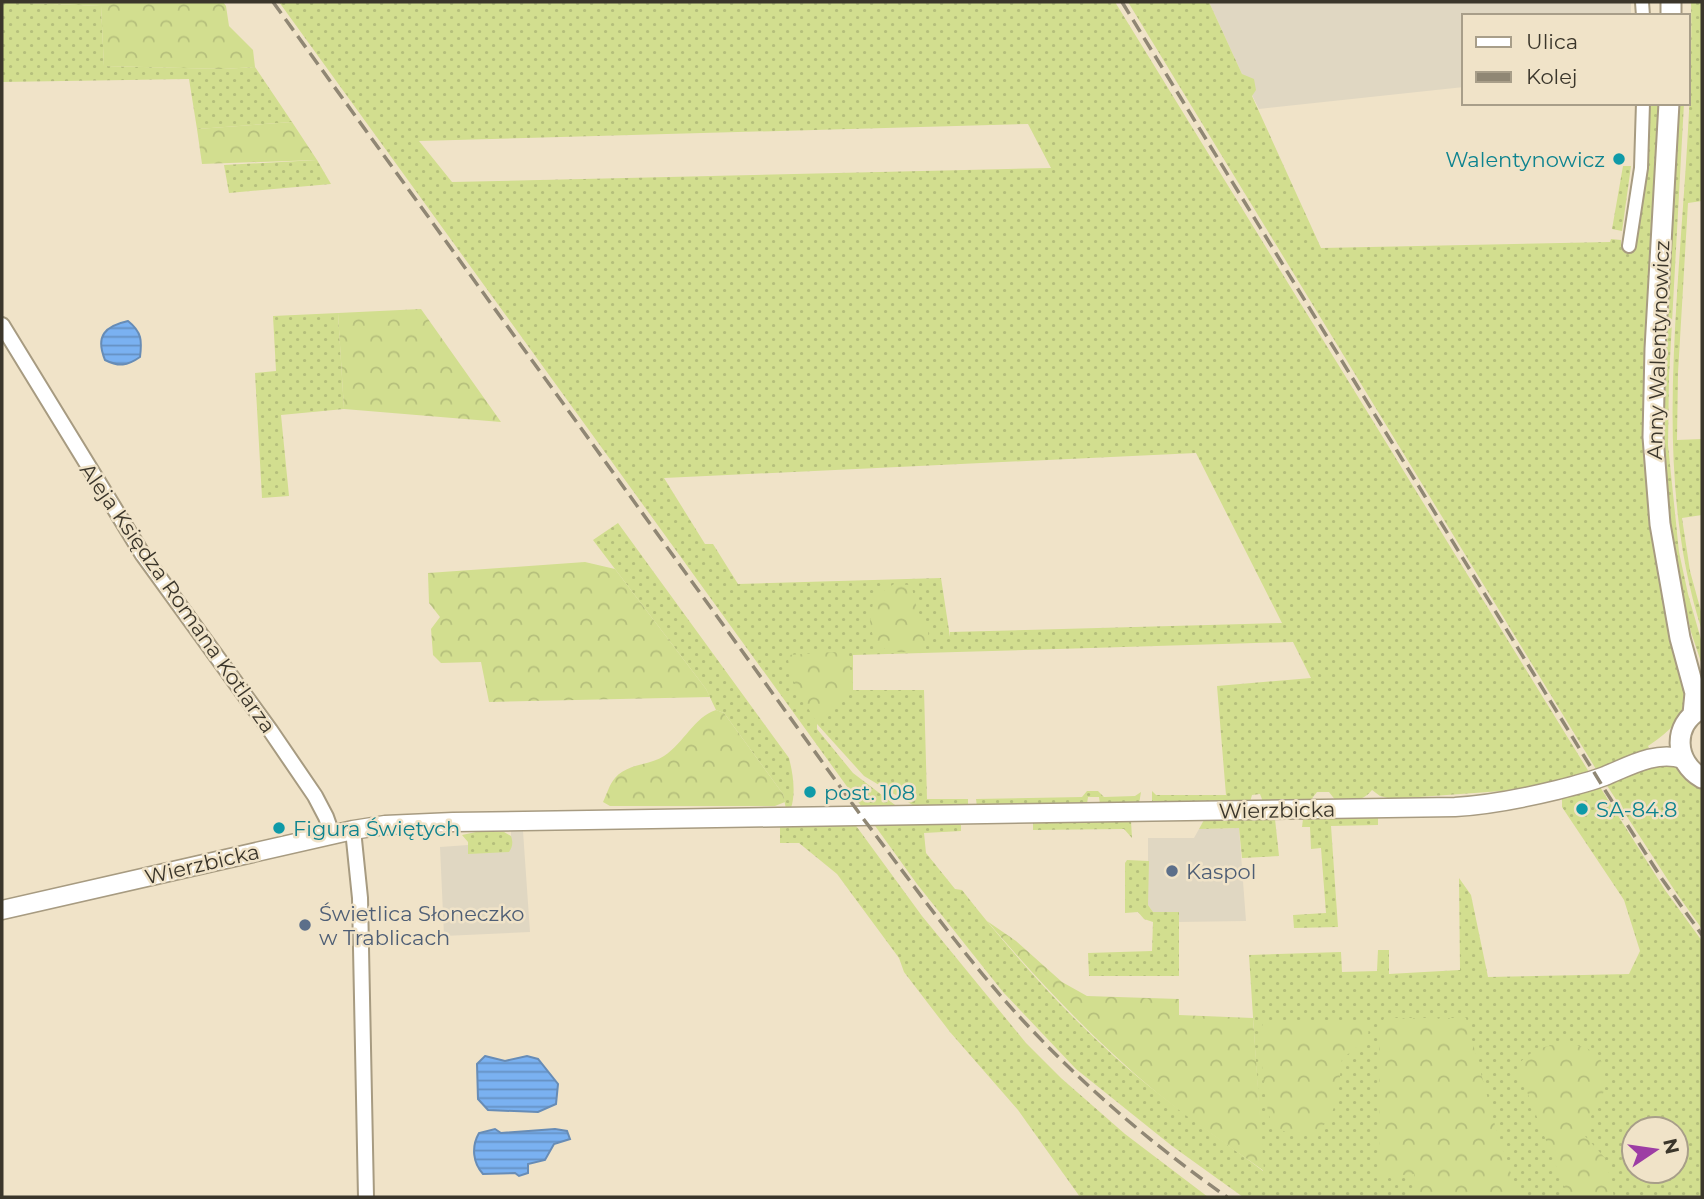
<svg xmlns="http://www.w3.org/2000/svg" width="1704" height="1199" font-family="Montserrat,sans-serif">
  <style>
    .commercial { fill: #e0d7c2 }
    .grass { fill: url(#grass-dots); fill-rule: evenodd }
    .forest { fill: url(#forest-crowns) }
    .water { fill: url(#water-rules); stroke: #678cb6; stroke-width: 2 }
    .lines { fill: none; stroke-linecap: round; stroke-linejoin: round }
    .minor-casing { stroke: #a79b81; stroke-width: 16 }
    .tertiary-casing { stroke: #a79b81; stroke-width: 18 }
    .secondary-casing { stroke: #a79b81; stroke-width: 21 }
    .primary-casing { stroke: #a79b81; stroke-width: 23 }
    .minor { stroke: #fff; stroke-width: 12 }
    .tertiary { stroke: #fff; stroke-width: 14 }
    .secondary { stroke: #fff; stroke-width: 18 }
    .primary { stroke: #fff; stroke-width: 19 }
    .rail { stroke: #908774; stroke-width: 3.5; stroke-dasharray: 14 7; stroke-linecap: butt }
    .culture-dot { fill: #0f9aa8; stroke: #f0e3c8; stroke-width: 2.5 }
    .service-dot { fill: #5c6f8a; stroke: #f0e3c8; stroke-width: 2.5 }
    .labels { text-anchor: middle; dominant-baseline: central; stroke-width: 5; stroke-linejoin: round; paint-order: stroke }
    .culture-label { font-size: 21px; fill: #0d838f; stroke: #f0e3c8; text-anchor: start }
    .street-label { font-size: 21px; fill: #3b362b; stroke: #f0e3c8 }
    .service-label { font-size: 21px; fill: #4e5e75; stroke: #f0e3c8; text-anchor: start }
  </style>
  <defs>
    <pattern id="grass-dots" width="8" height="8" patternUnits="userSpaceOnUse" patternTransform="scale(1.75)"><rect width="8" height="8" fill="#d2de8f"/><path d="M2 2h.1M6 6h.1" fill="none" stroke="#b5bf7c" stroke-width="1.8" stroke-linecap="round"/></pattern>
    <pattern id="forest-crowns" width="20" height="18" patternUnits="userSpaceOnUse" patternTransform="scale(1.75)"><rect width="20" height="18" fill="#d2de8f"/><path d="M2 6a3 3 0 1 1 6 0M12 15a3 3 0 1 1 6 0" fill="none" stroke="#b5bf7c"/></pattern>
    <pattern id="water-rules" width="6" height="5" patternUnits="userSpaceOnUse" patternTransform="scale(1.75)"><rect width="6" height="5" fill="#7ab1f1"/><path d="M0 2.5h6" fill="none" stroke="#6591c3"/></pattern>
  </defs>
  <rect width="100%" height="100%" fill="#f0e3c8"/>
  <path class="commercial" d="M1209,2H1631V16H1464V87L1259,109L1252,95L1250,79L1242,74Z
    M1239,828L1246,921L1179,922V912H1153L1148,905V838H1194L1199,829Z
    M511,831H523L530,932L444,936L440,847L511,842Z"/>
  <path class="grass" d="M2,2L101,6L104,66L223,69L255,67L292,122L197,129L189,79L2,82Z
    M279,2H1115L1589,772L1548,784L1502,791L1391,799L1380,796L1372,790C1361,803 1353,800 1336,801L1329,792H1317L1310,801L1263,802L1260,794L1252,795L1250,802L1152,805V791L1156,795H1226L1217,686L1311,678L1293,642L853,655V690H924L927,799H968V807H916L864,776L817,724V729L853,773L899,808L864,810ZM1028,124L1051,168L452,182L419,141ZM1196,453L1282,623L950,632V637L941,578L738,584L713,544H705L664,478Z
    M1128,2H1209L1242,74L1254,79L1256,90L1252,96L1321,248L1610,242L1611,239L1621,240V244L1635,247L1647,161L1649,103H1661L1649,306L1686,699C1685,720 1664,735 1648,746L1649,748L1596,769Z
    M1691,2H1702V201L1688,203L1678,373L1677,440L1702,439V515L1682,518L1690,571L1702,615V631C1667,522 1670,406 1677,294C1683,197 1693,99 1691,2Z
    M1678,103H1684L1669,377L1668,445L1679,552L1688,594L1702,643V665L1691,632L1672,548L1660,438L1661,376Z
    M317,160L331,184L229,193L224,165Z
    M1623,166H1631L1622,231L1612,229Z
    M338,313L344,409L281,415L289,496L262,498L255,373L276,371L273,316Z
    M618,523L789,758C793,774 796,793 791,808L786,809L783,794L724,713L716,710L706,689L593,540Z
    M1660,762L1675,763L1702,785V929L1675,891L1606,784Z
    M1600,787L1665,890L1702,941V1197H1243L1172,1146L1076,1069L1003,992L917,884L873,823H956L961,825V831L924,833L926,853L955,889L962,890C1020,964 1085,1036 1159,1094C1193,1121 1229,1145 1263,1171L1249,955L1341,952L1342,972L1377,971L1378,950H1389V974L1460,970L1459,878L1471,895L1488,977L1629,974L1640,951L1624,900L1562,807V798ZM1634,1129H1676V1171H1634Z
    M1087,791H1098L1104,797L1135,796L1141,792L1139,804H1100L1099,797H1088L1087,804L977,807L976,799L1082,797Z
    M1378,818V825L1331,826L1338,927L1294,928L1293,915L1326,913L1321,848L1311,849L1310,827H1302L1303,819Z
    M1275,819L1279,856L1242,858L1239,828L1199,829L1204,820Z
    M1033,821H1131L1132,838L1124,829L1033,830Z
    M854,823L922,916L1026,1043L1061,1078L1125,1134L1208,1197H1080L1018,1110L950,1032L904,972L899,958L837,874L799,843H780V825Z
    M476,832H504L511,836C513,842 513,846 509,852L468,854V842L462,835Z
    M1127,860L1149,861L1148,905L1153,912H1179V976H1089L1088,953L1152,951L1153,922L1144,919L1138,912L1125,913V863Z"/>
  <path class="forest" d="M5,2H223L226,6L229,26L253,50L255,67L223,69L104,66L101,6Z
    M292,122L317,160L202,164L197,129Z
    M421,309L501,422L344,409L338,313Z
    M585,562L615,569L706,689L710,697L489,702L481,662L441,663L433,655L431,629L440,617L429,603L428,573Z
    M894,584L911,585C914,594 915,604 919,613C927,630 933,630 923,649C905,654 890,654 874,643L870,621L874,597Z
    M834,652L843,654L849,659L853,690L817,723C805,702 788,680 788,655Z
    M716,710L724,713L783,794L785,802L775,806H610L603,802C607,794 609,785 615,778C628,763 649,766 664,756C684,743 694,717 716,710Z
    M987,921L1016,941L1062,982L1087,996L1179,999V1015L1253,1018L1264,1171C1228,1145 1190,1120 1156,1092C1094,1040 1039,982 987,921Z
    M1384,1018H1466L1498,1136L1519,1197H1415L1414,1174L1380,1177L1379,1032Z
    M1263,1024H1369L1368,1038L1342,1059C1338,1088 1339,1129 1304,1135C1291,1137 1278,1130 1271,1120C1265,1111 1261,1049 1259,1033Z
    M1562,1043C1595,1046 1611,1058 1603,1094C1602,1101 1595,1108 1592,1114C1589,1121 1587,1129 1585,1136L1605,1158L1614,1197H1568L1517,1066C1530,1050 1542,1047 1562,1043Z"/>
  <path class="water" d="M128,321C142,332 142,341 140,357C127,366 119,367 105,360C95,336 105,326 128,321Z
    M485,1056L505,1061L527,1056L538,1059L558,1084L556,1104L538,1112L488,1110L478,1099L477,1064Z
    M495,1129L501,1133L555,1129L567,1131L570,1139L554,1144L545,1160L528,1164V1173L519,1176L515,1173L483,1174C473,1163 471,1147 479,1133Z"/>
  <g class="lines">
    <defs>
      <path id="minor" d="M1642,2L1643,16
        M1629,246L1641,168L1643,103"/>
      <path id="tertiary" d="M2,325L143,555L270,730L315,796L326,817L332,834
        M353,830L360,898L366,1197"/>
      <path id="secondary" d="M2,910L353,830L385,825L453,822L1455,807C1489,805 1524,798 1557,790C1573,786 1589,782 1605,776C1629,766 1657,750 1683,759"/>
      <path id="primary" d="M1671,2V16
        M1669,103L1655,349L1653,437L1660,524L1680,638L1695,693L1693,714
        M1701,709C1672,725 1674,762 1702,778"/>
    </defs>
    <use href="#minor" class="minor-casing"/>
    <use href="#tertiary" class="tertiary-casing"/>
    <use href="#secondary" class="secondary-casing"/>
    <use href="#primary" class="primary-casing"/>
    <use href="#minor" class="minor"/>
    <use href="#tertiary" class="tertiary"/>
    <use href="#secondary" class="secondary"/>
    <use href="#primary" class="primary"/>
    <path class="rail" d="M273,2L862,817C912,883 960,951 1016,1013C1079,1082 1150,1143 1227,1197
      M1122,2L1603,787L1662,879L1702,935"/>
  </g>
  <g class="culture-dot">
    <circle cx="1619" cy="159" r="7"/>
    <circle cx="810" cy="792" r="7"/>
    <circle cx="1582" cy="809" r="7"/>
    <circle cx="279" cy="828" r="7"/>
  </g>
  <g class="service-dot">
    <circle cx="1172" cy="871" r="7"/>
    <circle cx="305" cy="925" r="7"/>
  </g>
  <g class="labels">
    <g class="culture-label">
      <text x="1605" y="159" text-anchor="end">Walentynowicz</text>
      <text x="824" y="792">post. 108</text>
      <text x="1596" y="809">SA-84.8</text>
      <text x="293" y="828">Figura Świętych</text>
    </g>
    <g class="street-label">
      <text transform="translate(1658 350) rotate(-88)">Anny Walentynowicz</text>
      <text transform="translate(178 598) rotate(55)">Aleja Księdza Romana Kotlarza</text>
      <text transform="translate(1277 810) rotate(-1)">Wierzbicka</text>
      <text transform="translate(202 864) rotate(-13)">Wierzbicka</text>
    </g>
    <g class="service-label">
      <text x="1186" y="871">Kaspol</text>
      <text x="319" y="913">Świetlica Słoneczko<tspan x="319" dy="24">w Trablicach</tspan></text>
    </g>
  </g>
  <rect width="1704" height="1199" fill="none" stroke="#3b362b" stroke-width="7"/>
  <rect x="1462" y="14" width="228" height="91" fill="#f0e3c8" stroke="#a89e89" stroke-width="2"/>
  <rect x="1476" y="37" width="35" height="10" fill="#ffffff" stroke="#a89e89" stroke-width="2"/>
  <text x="1526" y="49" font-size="21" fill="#3b362b">Ulica</text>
  <rect x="1476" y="72" width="35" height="10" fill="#908774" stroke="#a89e89" stroke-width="2"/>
  <text x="1526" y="84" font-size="21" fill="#3b362b">Kolej</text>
  <g transform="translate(1655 1150) rotate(77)"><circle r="33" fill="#f0e3c8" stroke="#a89e89" stroke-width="2"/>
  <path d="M0-5L12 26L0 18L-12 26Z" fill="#9d3da4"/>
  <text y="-10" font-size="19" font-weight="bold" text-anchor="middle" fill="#3b362b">N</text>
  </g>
</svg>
